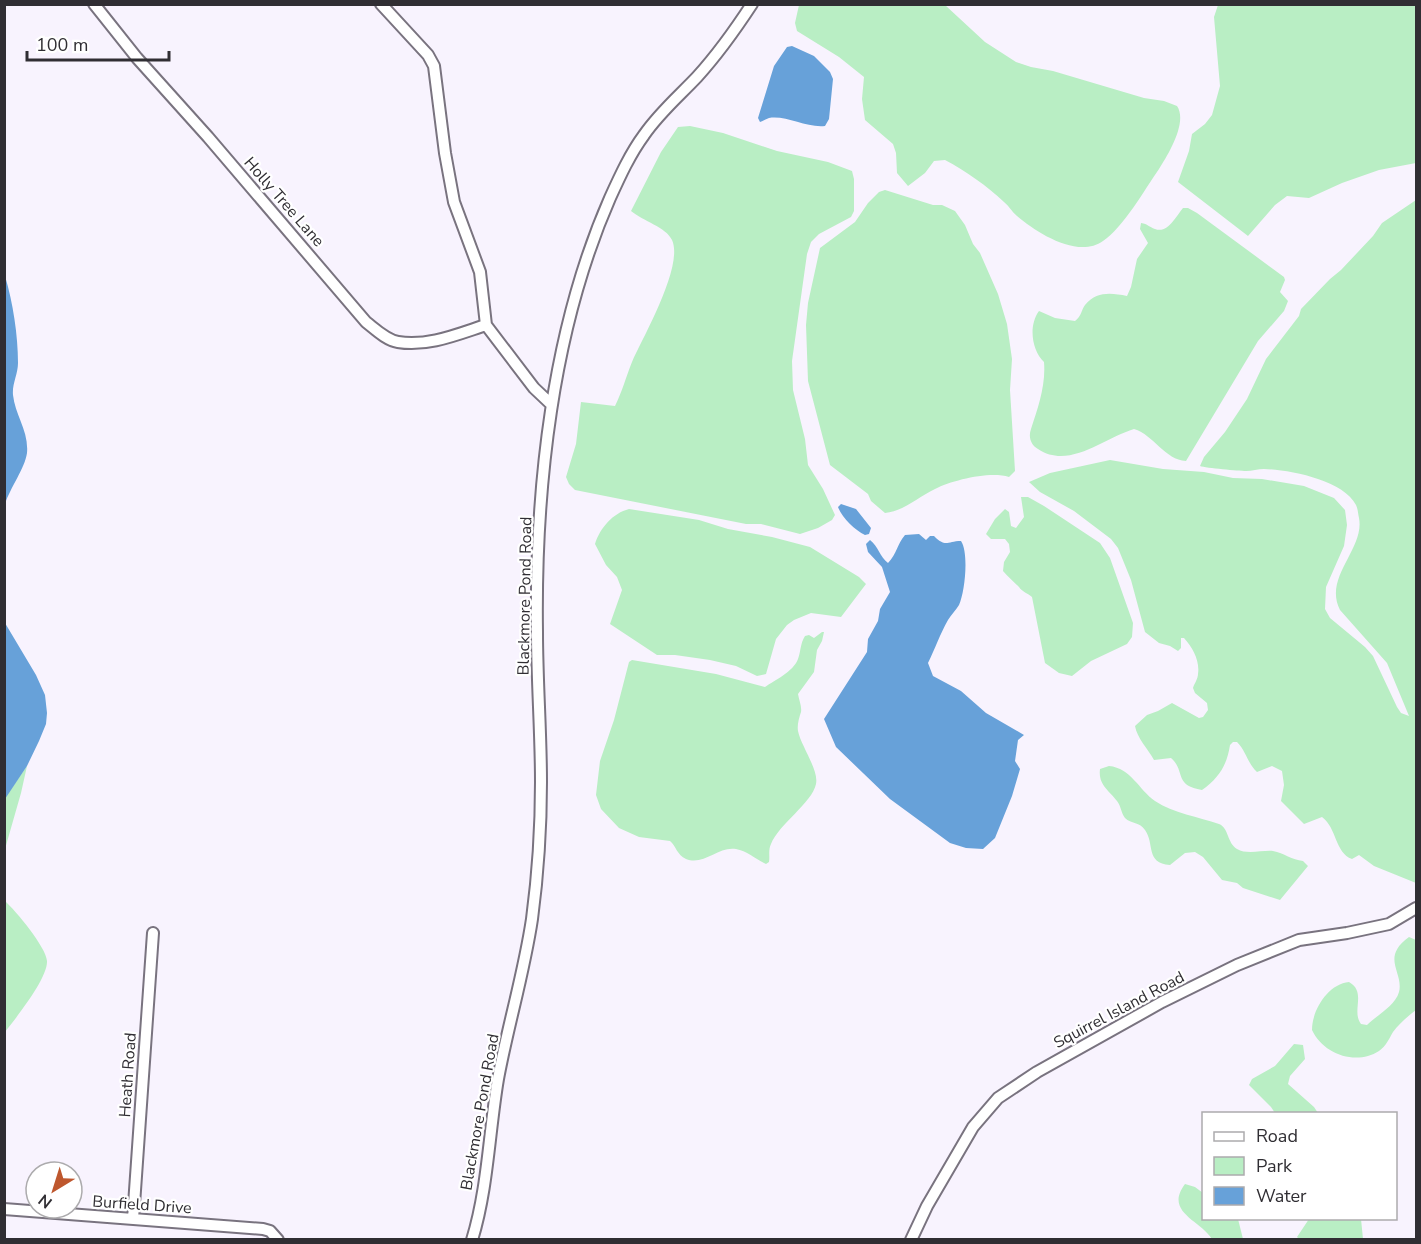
<svg xmlns="http://www.w3.org/2000/svg" width="1421" height="1244" font-family="'Nunito Sans',sans-serif">
  <style>
    .green { fill: #b9eec4 }
    .water { fill: #67a1d9 }
    .lines { fill: none; stroke-linecap: round; stroke-linejoin: round }
    .street-casing { stroke: #79737f; stroke-width: 14 }
    .street { stroke: #fff; stroke-width: 10 }
    .labels { text-anchor: middle; dominant-baseline: central; stroke-width: 4.5; stroke-linejoin: round; paint-order: stroke }
    .street-label { font-size: 16px; fill: #302e33; stroke: #fff }
  </style>
  <rect width="100%" height="100%" fill="#f8f3fe"/>
  <path class="green" d="M799,5H945L985,42L1016,62L1031,67L1053,71L1144,98L1164,101L1177,106C1188,122 1168,155 1159,169C1145,189 1123,228 1103,241C1078,259 1037,233 1017,216C1012,212 1009,206 1004,202C987,186 966,171 945,160L934,161L925,173L908,186L897,173L896,153L893,144L865,120L862,99L864,77L839,57L797,31L795,23Z
    M1218,5H1416V163L1379,170L1342,183L1309,198L1287,196L1275,205L1248,236L1178,182L1189,151L1192,134L1205,124L1212,115L1220,86L1214,17Z
    M690,126L723,133L777,151L828,162L852,171L854,179V211L851,217L819,234L811,242L807,254L792,361L793,390L805,439L808,465L823,489L835,515L832,520L818,528L800,534L761,524H746L575,490L569,484L566,477L576,444L581,402L615,406C622,392 626,377 632,362C643,337 684,266 672,240C666,227 643,221 631,211L661,152L678,127Z
    M885,190L933,205H942L955,211L965,225L973,244L980,253L998,294L1007,324L1012,359L1010,390L1015,471L1009,477C990,471 953,480 935,489C918,497 904,511 885,513L871,501L868,494L830,465L808,381L806,325L808,303L820,248L855,222L868,203L879,192Z
    M1416,200V883L1374,866L1359,855L1352,859C1335,853 1337,828 1322,817L1304,824L1281,801L1284,785L1282,771L1272,766L1257,772C1248,764 1246,751 1237,742H1233L1230,745C1227,765 1219,778 1202,790C1173,785 1186,771 1171,758L1154,760C1148,749 1137,738 1135,726L1147,715L1158,711L1172,703L1199,718L1203,717L1208,710L1207,703L1195,693L1193,688C1194,684 1198,679 1198,674C1200,661 1193,648 1184,638H1181V648L1178,651L1170,646L1159,643L1145,632L1131,580L1118,548L1111,539L1074,511L1040,492L1029,482L1050,473L1110,460L1163,469L1204,472L1233,478L1262,479L1304,486L1334,498L1345,510L1347,525L1344,546L1326,587L1325,609L1330,618L1365,647L1373,656L1397,707L1401,713L1409,716L1387,663L1340,610C1323,577 1365,549 1359,518C1358,514 1358,509 1356,505C1343,480 1290,470 1264,469C1258,469 1252,471 1246,471C1239,471 1206,468 1200,466L1204,457L1225,432L1247,399L1266,359L1299,316L1301,309L1330,279L1341,270L1373,236L1382,223Z
    M1183,208H1188L1197,213L1284,277L1285,280L1280,292L1288,301L1284,311L1258,341L1186,461C1165,460 1154,435 1134,429C1104,438 1069,470 1038,449C1031,445 1028,437 1031,429C1038,408 1046,385 1044,362C1032,351 1028,326 1039,311L1055,318L1075,321C1082,316 1081,310 1085,305C1097,291 1111,293 1127,296L1131,287L1137,259L1148,243L1140,229L1141,223C1148,224 1149,227 1155,229C1168,234 1176,216 1183,208Z
    M1021,497H1028L1044,506L1100,543L1110,558L1133,623L1132,637L1127,644L1091,661L1072,676L1059,673L1045,663L1032,597C1028,593 1022,592 1019,587C1014,582 1008,577 1003,571L1004,562L1010,552L1009,544L1005,539H991L986,534L995,519L1005,509L1009,512L1011,526L1016,528L1024,517Z
    M629,509L699,520L728,529L772,537L810,547L859,577L866,584L841,617L811,613L794,620L787,625L776,639L766,674L757,676L736,666L710,660L675,655H657L610,624L622,590L617,577L606,565L595,544C600,528 613,513 629,509Z
    M822,632H824L822,641L817,650L814,672L798,694C799,700 802,707 801,712C799,718 797,725 798,731C801,746 819,770 816,784C812,803 779,824 771,844C768,850 770,856 769,862L766,864C757,860 747,851 736,849C718,846 704,866 686,859C677,855 676,846 670,841L639,837L619,828L601,809L596,795L600,761L614,720L629,662L632,660L716,674L765,687C775,680 793,672 798,659C801,651 800,644 805,636L809,635L814,638Z
    M27,766L21,793L5,849L4,799Z
    M1109,766C1131,768 1139,790 1155,801C1173,813 1199,817 1219,824C1229,828 1227,843 1237,849C1247,855 1262,850 1273,851C1284,853 1292,860 1303,861L1308,866L1280,900L1243,888L1237,883L1222,880L1203,857L1195,852L1185,853L1170,865C1145,863 1155,844 1145,830C1140,822 1131,824 1125,818C1121,813 1121,806 1117,801C1109,790 1098,785 1100,769Z
    M5,901C16,911 46,947 47,961C48,978 16,1018 5,1032Z
    M1409,937L1416,940V1010C1408,1016 1399,1024 1393,1032C1389,1039 1386,1046 1379,1051C1356,1066 1323,1054 1312,1030C1312,1010 1328,984 1349,982C1367,992 1351,1011 1361,1024L1367,1025C1377,1015 1395,1006 1399,992C1404,972 1380,958 1409,937Z
    M1294,1044L1303,1045L1305,1059L1290,1076L1288,1084L1314,1107L1318,1113H1275L1271,1107L1249,1085L1252,1079L1275,1066Z
    M1185,1184L1195,1187L1203,1193L1204,1218L1238,1219L1243,1239H1212C1200,1220 1164,1212 1185,1184Z
    M1309,1219H1361L1363,1239H1299L1297,1237Z"/>
  <path class="water" d="M792,46L814,56L830,72L833,79L829,119L825,126C806,128 786,115 769,118C766,119 763,121 760,122L758,118L774,66L787,47Z
    M5,276C13,303 18,335 18,363C18,374 12,384 13,395C15,415 29,431 27,453C25,468 10,488 5,504Z
    M841,504L856,509L871,528L869,534L865,535C855,530 842,518 838,507Z
    M919,534L926,540L930,536H934C946,548 947,541 961,541C969,553 965,592 959,605C956,610 951,615 948,620C940,634 935,649 928,663L933,676L961,691L986,713L1024,735L1018,740L1015,761L1020,769L1012,796L995,838L983,849L966,848L950,843L890,799L836,747L824,719L867,652L868,639L878,621L880,609L890,592L882,567L868,552L866,544L870,540C878,546 880,557 888,563C897,554 897,544 905,535Z
    M5,623L36,675L45,695L47,713L46,724L39,741L27,766L5,799Z"/>
  <g class="lines">
    <defs>
      <path id="street" d="M94,4L137,58L208,137L366,322C375,329 386,340 398,342C428,347 458,334 486,325
        M381,4L428,55L434,66L445,153L454,202L480,272L486,325L534,388L552,405
        M4,1209L263,1229L270,1231L278,1240
        M133,1219L153,933
        M472,1240C488,1188 489,1132 498,1079C508,1025 524,973 532,919C538,874 541,828 541,782C541,732 537,682 537,632C535,489 552,330 610,198C620,176 630,154 644,135C659,113 679,96 697,77C717,55 735,30 752,4
        M911,1240L927,1206L973,1127L998,1098L1037,1072L1162,1002L1237,965L1299,940L1347,933L1389,924L1416,908"/>
    </defs>
    <use href="#street" class="street-casing"/>
    <use href="#street" class="street"/>
  </g>
  <g class="labels">
    <g class="street-label">
      <text transform="translate(284 202) rotate(49)">Holly Tree Lane</text>
      <text transform="translate(525 596) rotate(-89)">Blackmore Pond Road</text>
      <text transform="translate(1119 1010) rotate(-28)">Squirrel Island Road</text>
      <text transform="translate(128 1075) rotate(-86)">Heath Road</text>
      <text transform="translate(480 1112) rotate(-80)">Blackmore Pond Road</text>
      <text transform="translate(142 1205) rotate(4)">Burfield Drive</text>
    </g>
  </g>
  <rect width="1421" height="1244" fill="none" stroke="#302e33" stroke-width="12"/>
  <rect x="1202" y="1112" width="195" height="108" fill="#ffffff" stroke="#acabad" stroke-width="1.5"/>
  <rect x="1214" y="1132" width="30" height="9" fill="#ffffff" stroke="#acabad" stroke-width="1.5"/>
  <text x="1256" y="1142" font-size="18" fill="#302e33">Road</text>
  <rect x="1214" y="1157" width="30" height="18" fill="#b9eec4" stroke="#acabad" stroke-width="1.5"/>
  <text x="1256" y="1172" font-size="18" fill="#302e33">Park</text>
  <rect x="1214" y="1187" width="30" height="18" fill="#67a1d9" stroke="#acabad" stroke-width="1.5"/>
  <text x="1256" y="1202" font-size="18" fill="#302e33">Water</text>
  <g transform="translate(54 1190) rotate(218)"><circle r="28" fill="#ffffff" stroke="#acabad" stroke-width="1.5"/>
  <path d="M0-4.5L10 22L0 15L-10 22Z" fill="#be572e"/>
  <text y="-9" font-size="16" font-weight="bold" text-anchor="middle" fill="#302e33">N</text>
  </g>
  <path d="M27 51v9h142v-9" fill="none" stroke="#302e33" stroke-width="3"/>
  <text x="36" y="51" font-size="18" fill="#302e33" stroke="#ffffff" stroke-width="4.5" paint-order="stroke">100 m</text>
</svg>
